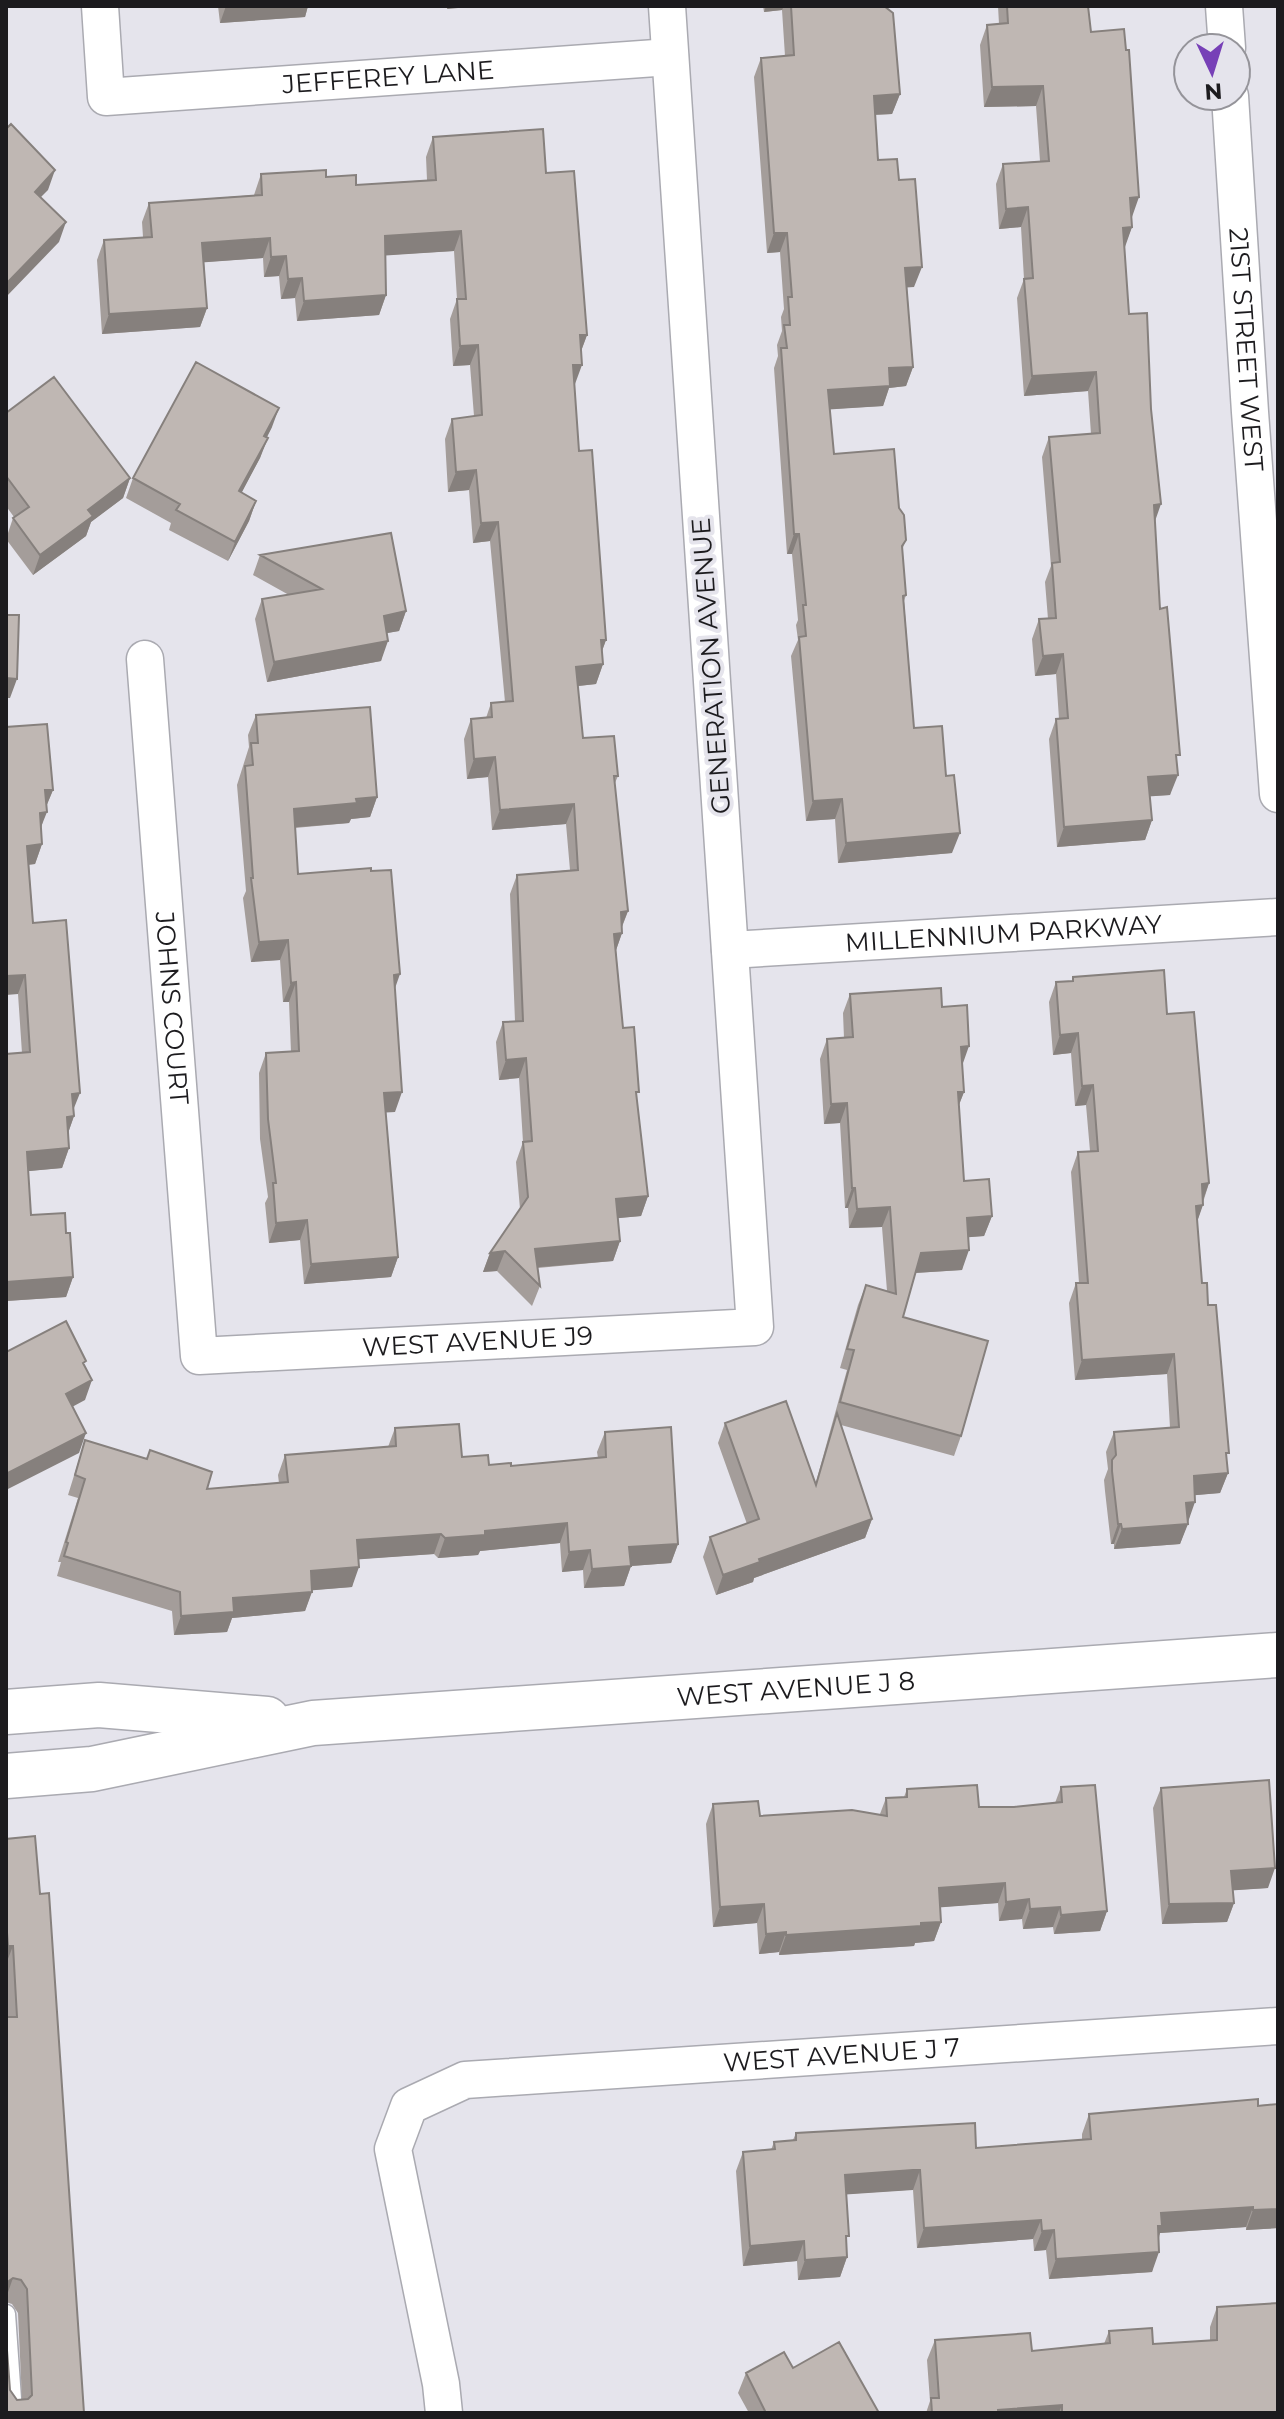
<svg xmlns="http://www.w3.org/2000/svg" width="1284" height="2419" font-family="Montserrat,sans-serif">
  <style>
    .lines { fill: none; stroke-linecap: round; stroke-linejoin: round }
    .service-casing { stroke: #aaaab1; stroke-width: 21 }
    .minor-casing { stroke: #aaaab1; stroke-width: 39 }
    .tertiary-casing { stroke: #aaaab1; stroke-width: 47 }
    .service { stroke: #fff; stroke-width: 18 }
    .minor { stroke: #fff; stroke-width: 36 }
    .tertiary { stroke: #fff; stroke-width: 44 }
    .wall { fill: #a49d9a }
    .shaded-wall { fill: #86807d }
    .building { fill: #bfb7b3; stroke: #86807d; stroke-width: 2 }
    .labels { text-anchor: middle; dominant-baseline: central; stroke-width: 8; stroke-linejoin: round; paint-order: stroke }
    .street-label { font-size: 26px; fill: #1c1b1e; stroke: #e5e4ec }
  </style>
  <rect width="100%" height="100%" fill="#e5e4ec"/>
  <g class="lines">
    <defs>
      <path id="service" d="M6,2314L13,2413"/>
      <g id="minor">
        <path id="s1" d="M100,6L106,97L670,57"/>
        <path d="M1224,6L1227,48"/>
        <path id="s2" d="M1230,96L1250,412L1278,794"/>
        <path id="s3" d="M145,659L199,1356L755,1327L667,6"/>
        <path id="s4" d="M730,950L1278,917"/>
        <path id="s5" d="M444,2413L441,2384L393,2149L409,2106L465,2080L1278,2026"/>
      </g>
      <g id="tertiary">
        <path d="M6,1712L99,1705L267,1719"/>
        <path id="s6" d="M6,1776L92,1769L313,1723L1278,1655"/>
      </g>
    </defs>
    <use href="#service" class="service-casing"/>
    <use href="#minor" class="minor-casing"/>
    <use href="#tertiary" class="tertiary-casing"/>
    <use href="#service" class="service"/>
    <use href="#minor" class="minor"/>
    <use href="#tertiary" class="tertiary"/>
  </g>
  <path class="wall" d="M218,6H308L305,17L220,23Z
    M763,6H884L900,94L892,114L875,115L878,160L899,180L914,287H907L913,367L906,386L889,388L883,406L830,409L834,454L899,508L906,540L902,550L906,595L904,601L914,728L952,853L838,863L835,819L806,821L791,656L798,640L796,625L798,620L792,554H787L774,368L778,356L777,345L782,331L781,317L784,309L780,252L767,253L754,77L761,58L785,56L782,10L764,12Z
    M998,6H1088L1091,32L1132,217V227L1124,247L1129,314L1155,521L1160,609L1177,763L1170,795L1150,796L1152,820L1145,840L1057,847L1049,739L1056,719H1059L1056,674L1035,676L1032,639L1039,619H1048L1045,582L1051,566L1042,457L1049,437L1091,434L1088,391L1024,396L1017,298L1024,279L1021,227L999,229L996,184L1003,164L1040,161L1036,106L984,107L980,45L987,25L999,24Z
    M433,137L546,173L587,335L581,351L574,384L579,451L606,640L602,651L603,664L596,684L578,686L583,738L618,776L614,785L628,911L622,927V933L616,950L623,1028L636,1098L648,1196L641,1216L618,1218L620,1241L613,1261L538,1268L540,1286L532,1306L497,1271L483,1272L490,1253L520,1209L516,1162L523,1142L519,1078L499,1080L496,1042L503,1022L515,1021L510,894L517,875L570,870L566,824L492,830L488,777L467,779L464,739L471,719L486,718L491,703L505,702L490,541L473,543L469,490L448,492L445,439L452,419L474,416L470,365L453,366L450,319L457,299L454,251L385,255L386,295L379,315L297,321L295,298L281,299L279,276L264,277L263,258L204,262L207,308L200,327L102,334L97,260L104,240L143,237L142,222L149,203L254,195L261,174L326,177L356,185L427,180L426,157Z
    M6,413L130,478L123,498L91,522L86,536L33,575L6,539L13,518L14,517L6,506Z
    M272,427L267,437L260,458L241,493L256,501L249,521L228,561L169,530L171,523L126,498L133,478Z
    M260,555L406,611L399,631L387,633L381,661L267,682L255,619L262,599L289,595L253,575Z
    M256,715L377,797L370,817L351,819L349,823L295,828L298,874L395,989V1112H386L398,1257L391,1277L304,1284L300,1240L269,1243L265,1203L268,1197L260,1139L259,1073L266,1053L291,1052L289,1002H283L280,960L251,962L243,898L246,891L237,785L249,747L248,735Z
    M6,727L53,790L46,807L41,829L42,844L35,864L29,865L33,923L74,1116L68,1133L69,1148L62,1168L28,1171L31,1215L66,1233L73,1277L66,1297L6,1301L22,1053L18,994Z
    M1073,977L1167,1014L1209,1183L1197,1222L1202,1283L1208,1305L1228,1473L1220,1493L1195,1495L1188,1522L1180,1544L1114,1549V1544H1111L1105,1491L1104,1480L1108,1469L1106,1452L1114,1432L1170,1428L1167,1374L1075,1380L1069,1303L1076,1283H1079L1071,1172L1078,1152L1090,1151L1086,1105L1075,1106L1071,1053L1053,1055L1049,1002L1056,982L1072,981Z
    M850,994L942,1007L962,1066L964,1092L959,1105L964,1181L992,1216L984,1236L968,1237L962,1270L915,1273L903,1317L961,1436L954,1456L841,1425L872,1519L865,1538L754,1578L753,1582L716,1595L703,1557L710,1537L747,1524L718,1443L725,1423L816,1482L847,1370L840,1368L858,1305L866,1285L887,1291L882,1227L849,1228L848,1208H845L840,1123L824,1124L820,1059L827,1039L844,1038L843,1013Z
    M395,1428L462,1457L489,1465L511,1466L598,1458L597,1452L605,1432L678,1544L671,1563L631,1566L624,1586L584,1588L583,1570L562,1572L560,1543L480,1551L478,1555L438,1558L434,1554L358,1559L352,1587L312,1590L305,1611L232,1618L227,1632L174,1635L172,1611L57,1576L61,1562H58L78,1498L68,1495L85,1440L207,1489L279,1483L278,1475L285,1455L388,1447Z
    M1061,1787L1107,1911L1100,1931L1054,1934L1053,1927L1023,1929L1022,1919L999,1921L998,1903L940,1907L941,1922L934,1941L915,1943L914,1946L779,1955V1952L759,1954L757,1923L713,1927L706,1824L713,1804L760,1816L880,1814L886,1798L904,1797L907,1789L979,1807H1014L1055,1803Z
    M1161,1788L1268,1888L1233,1890L1234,1903L1227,1922L1162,1924L1153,1808Z
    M6,1839L84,2413H6L10,2390L17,2400H22L18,2313L12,2304L6,2302V2017H7Z
    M1278,2104V2228L1246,2230V2227L1160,2233L1152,2272L1049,2279L1046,2250L1034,2251L1033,2239L917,2248L913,2190H906L846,2194L847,2257L840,2277L798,2280L797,2261L743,2266L736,2171L743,2152L771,2150L774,2142L793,2140L796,2133L976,2148L1082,2140V2134L1089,2114Z
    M1217,2307L1278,2413H926L930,2401L927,2360L935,2340L1032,2351L1104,2344L1109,2331L1153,2344L1210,2340V2327Z
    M793,2368L879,2413H749L738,2393L746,2373Z"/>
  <path class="shaded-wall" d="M226,6H308L305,17L220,23Z
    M448,6H480L447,9Z
    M766,6H784L782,10L764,12Z
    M1043,86L1036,106L984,107L992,87Z
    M900,94L892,114L866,115L874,96Z
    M55,170L48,190L27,211L35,192Z
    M1139,197L1132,217L1130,198Z
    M1028,207L1021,227L999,229L1006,209Z
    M66,222L59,242L6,297V284Z
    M1132,227L1125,247L1116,248L1123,228Z
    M461,231L454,251L378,256L385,236Z
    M774,233H787L780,252L767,253Z
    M270,238L263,258L195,263L202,243Z
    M286,256L279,276L264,277L271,257Z
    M922,267L914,287L898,288L905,268Z
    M302,278L295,298L281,299L288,279Z
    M386,295L379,315L297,321L304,301Z
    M207,308L200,327L102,334L109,314Z
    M580,335H587L580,354Z
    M478,345L470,365L453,366L460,346Z
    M573,365H582L575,384L565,385Z
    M913,367L906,386L889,388L883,406L821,410L828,390L889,368Z
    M1096,372L1088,391L1024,396L1032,376Z
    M279,408L272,427L257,456L264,436Z
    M268,438L260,458L232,511L239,491Z
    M476,470L469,490L448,492L456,472Z
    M130,478L123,498L91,522L86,536L33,575L40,555L88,510Z
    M256,501L249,521L228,561L235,542Z
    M1161,504L1154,524V505Z
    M498,522L490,541L473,543L481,523Z
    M794,534H799L792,554H787Z
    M406,611L399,631L376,635L384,616Z
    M601,640H606L599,659Z
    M388,641L381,661L267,682L274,662Z
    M1063,654L1056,674L1035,676L1043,656Z
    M603,664L596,684L569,687L576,667Z
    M6,678L17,679L10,698H6Z
    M495,757L488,777L467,779L474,759Z
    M1178,775L1170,795L1141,797L1148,777Z
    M45,790H53L45,809Z
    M377,797L370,817L351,819L349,823L286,828L294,809Z
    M842,799L835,819L806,821L813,801Z
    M574,804L566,824L492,830L500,810Z
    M47,812L39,832L40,813Z
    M1152,820L1145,840L1057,847L1064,827Z
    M960,833L952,853L838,863L846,843Z
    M42,844L35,864L20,865L27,846Z
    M628,911L620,931L621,912Z
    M622,933L615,953L614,934Z
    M288,940L280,960L251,962L259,942Z
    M400,974L393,994L394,975Z
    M25,975L18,994L6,995V976Z
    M296,982L289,1002H283L291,983Z
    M1078,1033L1071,1053L1053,1055L1060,1035Z
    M969,1046L962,1066L961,1047Z
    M526,1058L519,1078L499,1080L506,1060Z
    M1093,1085L1086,1105L1075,1106L1082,1086Z
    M402,1092L395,1112L377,1113L384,1093Z
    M958,1092H964L956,1112Z
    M80,1093L72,1113V1094Z
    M847,1103L840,1123L824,1124L831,1104Z
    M74,1116L67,1136V1117Z
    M69,1148L62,1168L19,1172L27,1152Z
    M1209,1183L1202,1203V1184Z
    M852,1188H855L848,1208H845Z
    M648,1196L641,1216L609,1219L616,1199Z
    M1203,1205L1196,1225V1206Z
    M890,1207L882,1227L849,1228L857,1209Z
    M992,1216L984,1236L959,1238L967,1218Z
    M307,1220L300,1240L269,1243L276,1223Z
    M620,1241L613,1261L528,1268L535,1249Z
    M969,1250L962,1270L914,1273L921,1253Z
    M505,1251L497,1271L483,1272L490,1253Z
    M398,1257L391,1277L304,1284L311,1264Z
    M73,1277L66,1297L6,1301V1282Z
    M1174,1354L1167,1374L1075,1380L1082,1360Z
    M92,1380L85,1400L59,1414L66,1394Z
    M86,1433L79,1453L6,1490V1474Z
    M1228,1473L1220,1493L1186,1496L1194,1476Z
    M1195,1502L1188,1522L1178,1523L1186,1503Z
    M872,1519L865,1538L754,1578L753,1582L716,1595L723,1575L759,1559Z
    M567,1523L560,1543L480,1551L478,1555L438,1558L445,1538L485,1531Z
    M1118,1524H1121L1114,1544H1111Z
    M1188,1524L1180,1544L1114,1549L1122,1529Z
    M441,1534L434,1554L350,1560L357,1540Z
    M678,1544L671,1563L631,1566L624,1586L584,1588L592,1569L629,1547Z
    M590,1550L583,1570L562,1572L569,1552Z
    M359,1567L352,1587L304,1591L311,1571Z
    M312,1592L305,1611L232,1618L227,1632L174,1635L181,1616L233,1598Z
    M1275,1868L1268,1888L1224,1891L1231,1871Z
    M1005,1883L998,1903L932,1908L939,1888Z
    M1029,1899L1022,1919L999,1921L1006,1902Z
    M1234,1903L1227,1922L1162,1924L1169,1904Z
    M764,1904L757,1923L713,1927L720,1907Z
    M1060,1907L1053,1927L1023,1929L1030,1909Z
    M1107,1911L1100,1931L1054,1934L1061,1915Z
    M941,1922L934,1941L915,1943L914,1946L779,1955L786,1935Z
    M786,1932L779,1952L759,1954L766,1934Z
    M8,1946H13L6,1964V1951Z
    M913,2170H920L913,2190L838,2195L845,2175Z
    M1253,2207L1246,2227L1160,2233L1155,2246H1150L1161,2213Z
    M1278,2209V2228L1246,2230L1253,2210Z
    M1041,2220L1033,2239L917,2248L924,2228Z
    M1054,2230L1046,2250L1034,2251L1042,2231Z
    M804,2241L797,2261L743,2266L750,2246Z
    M1159,2252L1152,2272L1049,2279L1056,2259Z
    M847,2257L840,2277L798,2280L805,2260Z
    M13,2278L6,2298V2283Z
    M1062,2405L1059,2413H996L998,2410Z"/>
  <path class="building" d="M791,6H884L893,13L900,94L874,96L878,160L897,159L899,180L915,179L922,267L905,268L913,367L889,368L890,386L828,390L834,454L894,449L899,508L904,515L906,540L902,546L906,595L903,596L914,728L942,726L946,776L954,775L960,833L846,843L842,799L813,801L799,637L806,636L803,605H806L799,534H794L781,348H787L784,325H790L788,297H792L787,233H774L761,58L794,55Z
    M1007,6H1088L1091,32L1124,29L1126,50H1129L1139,197L1130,198L1132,227L1123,228L1129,314L1147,313L1151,409L1161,504L1154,505L1160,609L1167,607L1180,755H1176L1178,775L1148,777L1152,820L1064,827L1056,719L1068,718L1063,654L1043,656L1039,619L1056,618L1052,563L1060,562L1049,437L1100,433L1096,372L1032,376L1024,279L1033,278L1028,207L1006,209L1003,164L1049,161L1043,86L992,87L987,25L1008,23Z
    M11,124L55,170L35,192L66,222L6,284V129Z
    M543,129L546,173L574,171L587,335H580L582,365H573L579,451L592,450L606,640H601L603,664L576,667L583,738L614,736L618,776H614L628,911L621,912L622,933L614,934L623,1028L634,1027L639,1092H636L648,1196L616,1199L620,1241L535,1249L540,1286L505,1251L490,1253L528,1197L523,1142L532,1141L526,1058L506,1060L503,1022L523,1021L517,875L578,870L574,804L500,810L495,757L474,759L471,719L492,717L491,703L513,701L498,522L481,523L476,470L456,472L452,419L482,415L478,345L460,346L457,299H466L461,231L385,236L386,295L304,301L302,278L288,279L286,256L271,257L270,238L202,243L207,308L109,314L104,240L152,237L149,203L262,195L261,174L326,170V177L356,175V185L436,180L433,137Z
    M196,362L279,408L264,436L268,438L239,491L256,501L235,542L176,510L180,504L133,478Z
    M54,377L130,478L88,510L93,516L40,555L13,518L29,507L6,476V413Z
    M391,533L406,611L384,616L388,641L274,662L262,599L322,589L260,555Z
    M6,615H19L17,679L6,678Z
    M370,707L377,797L356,799L357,803L294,809L298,874L371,868V871L391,870L400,974L394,975L402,1092L384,1093L398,1257L311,1264L307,1220L276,1223L273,1183H276L268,1119L266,1053L299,1051L296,982L291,983L288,940L259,942L251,878H253L245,766L253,765L251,743H258L256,715Z
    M47,724L53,790H45L47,812L40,813L42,844L27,846L33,923L66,920L80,1093L72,1094L74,1116L67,1117L69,1148L27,1152L31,1215L65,1213L66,1233H70L73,1277L6,1282V1054L30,1052L25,975L6,976V727Z
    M1164,970L1167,1014L1194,1012L1209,1183L1202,1184L1203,1205L1196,1206L1202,1283H1207L1208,1305H1216L1229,1453H1226L1228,1473L1194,1476L1195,1502L1186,1503L1188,1524L1122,1529L1121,1524H1118L1112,1471V1460L1116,1455L1114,1432L1179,1427L1174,1354L1082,1360L1076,1283H1088L1078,1152L1098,1151L1093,1085L1082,1086L1078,1033L1060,1035L1056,982L1073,981V977Z
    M941,988L942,1007L967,1005L969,1046L961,1047L964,1092H958L964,1181L989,1179L992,1216L967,1218L969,1250L921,1253L903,1317L988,1341L961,1436L840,1402L854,1350L847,1349L866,1285L896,1294L890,1207L857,1209L855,1188H852L847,1103L831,1104L827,1039L853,1037L850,994Z
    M66,1321L86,1361L83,1363L92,1380L66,1394L86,1433L6,1474V1352Z
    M786,1401L816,1485L837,1413L872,1519L759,1559L760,1562L723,1575L710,1537L759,1519L725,1423Z
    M459,1424L462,1457L488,1455L489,1465L511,1463V1466L606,1457L605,1432L671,1427L678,1544L629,1547L631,1566L592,1569L590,1550L569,1552L567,1523L485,1531V1535L445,1538L441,1534L357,1540L359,1567L311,1571L312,1592L233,1598L234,1612L181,1616L180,1592L64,1556L68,1543L66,1542L85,1479L75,1475L85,1440L147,1459L150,1450L212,1472L207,1489L288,1482L285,1455L396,1446L395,1428Z
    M1269,1780L1275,1868L1231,1871L1234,1903L1169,1904L1161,1788Z
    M977,1785L979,1807H1014L1062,1802L1061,1787L1095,1785L1107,1911L1061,1915L1060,1907L1030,1909L1029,1899L1006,1902L1005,1883L939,1888L941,1922L921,1923V1926L786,1935V1932L766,1934L764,1904L720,1907L713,1804L758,1801L760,1816L852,1810L887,1816L886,1798L907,1797V1789Z
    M35,1836L40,1894L49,1893L84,2413H6V2337L10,2390L17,2400L28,2399L32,2395L27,2289L21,2280L13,2278L6,2283V2017H17L13,1946H8L6,1919V1839Z
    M1258,2099V2106L1278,2104V2209L1253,2210V2207L1161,2213L1162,2226H1158L1159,2252L1056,2259L1054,2230L1042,2231L1041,2220L924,2228L920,2170H913L845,2175L849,2236H846L847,2257L805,2260L804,2241L750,2246L743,2152L775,2149L774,2142L796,2140V2133L975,2123L976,2148L1091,2139L1089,2114Z
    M1278,2303V2413H1062V2405L998,2410V2413H932L931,2398H939L935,2340L1030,2333L1032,2351L1110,2343L1109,2331L1152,2328L1153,2344L1217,2340V2307Z
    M839,2342L879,2413H766L746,2373L784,2352L793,2368Z"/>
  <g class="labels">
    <g class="street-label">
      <text stroke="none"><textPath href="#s1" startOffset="374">JEFFEREY LANE</textPath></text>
      <text stroke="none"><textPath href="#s2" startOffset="254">21ST STREET WEST</textPath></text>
      <text transform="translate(711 666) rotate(-94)">GENERATION AVENUE</text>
      <text stroke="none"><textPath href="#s4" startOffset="274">MILLENNIUM PARKWAY</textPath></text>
      <text stroke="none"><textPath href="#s3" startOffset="350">JOHNS COURT</textPath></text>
      <text stroke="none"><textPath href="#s3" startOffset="978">WEST AVENUE J9</textPath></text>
      <text stroke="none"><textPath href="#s6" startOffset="796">WEST AVENUE J 8</textPath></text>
      <text stroke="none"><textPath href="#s5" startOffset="754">WEST AVENUE J 7</textPath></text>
    </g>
  </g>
  <rect width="1284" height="2419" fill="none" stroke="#1c1b1e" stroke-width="16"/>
  <g transform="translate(1212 72) rotate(176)"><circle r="38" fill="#e5e4ec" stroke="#95949a" stroke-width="2"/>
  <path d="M0-6L14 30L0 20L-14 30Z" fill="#7740b7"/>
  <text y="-12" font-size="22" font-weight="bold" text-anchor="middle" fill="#1c1b1e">N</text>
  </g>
</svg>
